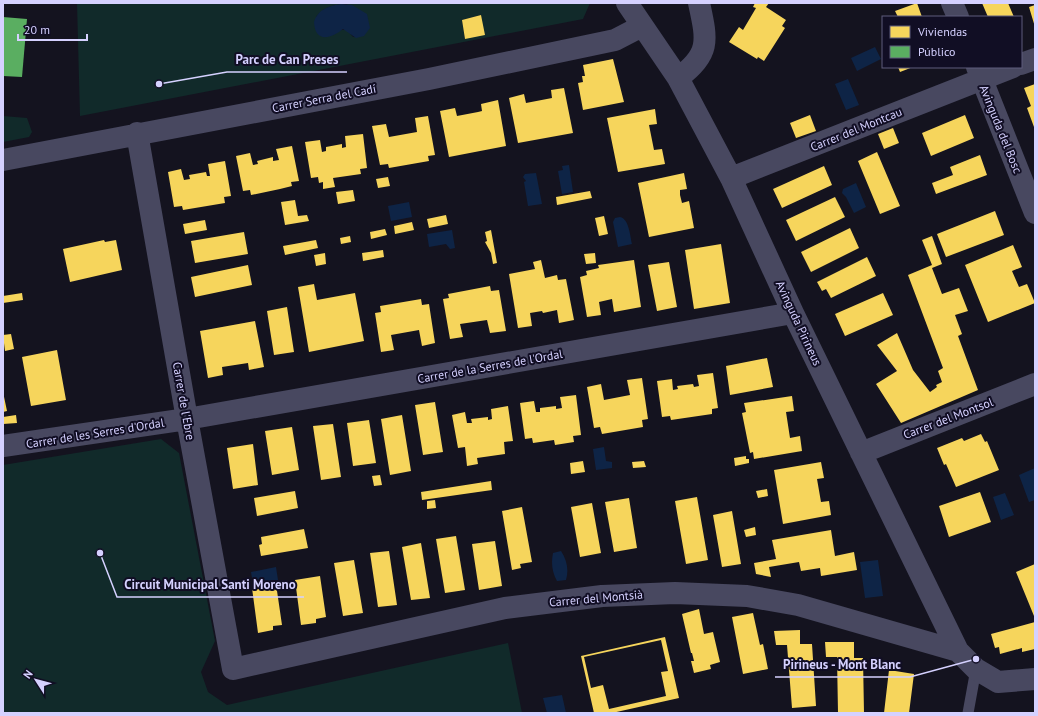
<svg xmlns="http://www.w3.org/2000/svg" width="1038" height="716" font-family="'PT Sans',sans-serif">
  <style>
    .green { fill: #112a2a; fill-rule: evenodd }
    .water { fill: #0e2446 }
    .homes { fill: #f6d55c; fill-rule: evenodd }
    .public { fill: #5aae61 }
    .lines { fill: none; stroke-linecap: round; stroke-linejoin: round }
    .lane { stroke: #484860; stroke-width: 11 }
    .street { stroke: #484860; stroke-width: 22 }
    .labels { text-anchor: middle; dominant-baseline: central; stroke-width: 4; stroke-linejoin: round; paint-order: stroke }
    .street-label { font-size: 12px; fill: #d5d1ff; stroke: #110e24 }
    .leader { fill: none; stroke: #d5d1ff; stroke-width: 1.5 }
    .callout-dot { fill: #d5d1ff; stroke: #110e24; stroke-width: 1.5 }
    .callout-label { font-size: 13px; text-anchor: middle; font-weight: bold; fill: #d5d1ff; stroke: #110e24; stroke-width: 4; stroke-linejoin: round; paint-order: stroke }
  </style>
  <rect width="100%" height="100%" fill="#14131f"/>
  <path class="green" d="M77,3H590L583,19L80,116ZM347,4L359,37H353L347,30H342L316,17C324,7 334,4 347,4ZM481,15L465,39L462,20Z
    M3,116L27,118L32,132L29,137L3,142Z
    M161,439L179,453L215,641L201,672L208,692L227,705L508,643L522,713H3V465Z"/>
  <path class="water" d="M341,4L352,5L367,14L370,28L364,36L356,38L343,29C332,38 315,44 314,22C318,9 329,6 341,4Z
    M875,47L881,59L857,71L851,58Z
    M848,79L859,105L846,110L835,84Z
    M569,165L573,192L562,194L558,171L563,170L562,166Z
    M536,173L542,204L528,206L524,182L526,181L523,177L525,174Z
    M856,183L866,207L854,213L846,197L842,193L843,189Z
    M409,202L412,217L391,221L388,206Z
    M620,217C629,219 630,235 632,244L618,247L613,222L615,218Z
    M452,230L455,248L450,249L446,244L429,247L427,234Z
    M604,447L606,461L612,462V468L596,470L593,449Z
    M1035,468V500L1029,502L1019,475Z
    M1005,493L1014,515L1001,520L993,497Z
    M561,551C567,560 569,570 566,580L557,581C552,572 551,563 553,553Z
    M878,560L883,596L865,598L860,562Z
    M276,567L278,580L253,584L251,572Z
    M562,695L566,713H547L543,698Z"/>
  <path class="homes" d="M755,3H769L766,7L786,20L782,26L785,28L764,61L758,57L757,59L729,42L739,27L743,30L756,8L753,7Z
    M917,3L922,17H898L895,11Z
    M982,3H1008L1014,17H988Z
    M1035,5V27L1029,7Z
    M481,15L485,35L465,39L462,20Z
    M613,59L624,102L583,110L578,83L583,82L582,76H585L583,65Z
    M898,67H913L900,72Z
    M1035,84V126L1034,127L1027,108L1031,106L1024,88Z
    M564,88L573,133L518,143L509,98L524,94L526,103L552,98L551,90Z
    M498,100L506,146L449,157L440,111L455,108L457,116L478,112L482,111L481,104Z
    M655,109L657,124L649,125L654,150L662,149L665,164L618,172L607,118Z
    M810,115L816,131L796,138L790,123Z
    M965,115L974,138L931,156L922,133Z
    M428,116L435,155L428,156L429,161L389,168L388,164L380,165L372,126L386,124L389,137L417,132L415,118Z
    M893,128L899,143L884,149L878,134Z
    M363,134L367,168L360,169L361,174L333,178L335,187L323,189V182L319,183L318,177L311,178L305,142L320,140L322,152L326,151V147L342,144V148L346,147L345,136Z
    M292,146L299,181L291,182L292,186L280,189L251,195L250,190L243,191L236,156L250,153L253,165L258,164L257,161L273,157V161L279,160L276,149Z
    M877,152L900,206L880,214L858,161Z
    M980,155L987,175L936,194L932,183L953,175L950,167Z
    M225,161L231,196L224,197L225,203L183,210L182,206L174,207L168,172L181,169L184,180L190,179L189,175L206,172L207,176H210L208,164Z
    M824,166L832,185L782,208L773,189Z
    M684,173L687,189L680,190V195L682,203L689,201L694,228L649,237L638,183Z
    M388,177L390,186L378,188L376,179Z
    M353,190L355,201L338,204L336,192Z
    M590,191L592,198L557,205L556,197Z
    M835,197L845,217L796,241L786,220Z
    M295,200L298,216L307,215L309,221L285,225L281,202Z
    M995,211L1004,235L946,257L937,234Z
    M446,215L448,224L429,228L427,219Z
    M604,216L608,234L599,236L595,218Z
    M205,220L207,230L185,234L183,224Z
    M412,222L414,230L395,234L394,226Z
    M850,228L859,248L811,272L801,252Z
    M385,229L387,235L371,239L370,232Z
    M491,230L497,263L493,264L491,253L485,242L487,241L485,232Z
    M244,232L248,254L195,263L191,241Z
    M350,236L351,242L341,244L340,238Z
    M932,236L942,264L932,268L942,294L959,288L968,311L955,315L962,334L958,336L978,390L901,423L876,384L897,371L877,345L897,333L913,370L930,392L937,387L936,385L942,382L938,371L943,368L908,275L932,265L922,240Z
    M104,240L105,242L116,240L122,270L70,282L63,249Z
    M316,240L318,248L285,255L283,246Z
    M721,244L730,303L694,309L685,250Z
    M1013,245L1022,267L1012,271L1019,287L1027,284L1035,303L988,322L965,265Z
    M383,250L384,257L363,261L362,253Z
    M325,253L326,264L316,266L314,255Z
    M595,253L596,263L586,264L584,254Z
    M867,257L876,276L831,298L826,289L822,291L817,282Z
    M541,260L545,278L557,275L558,280L566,279L574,320L559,323L557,310L543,313L542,311L530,313L532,326L518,328L509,274L535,269L533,262Z
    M634,260L641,307L614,312L612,299L599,302L601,315L587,317L580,277L587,275L586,271L599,268L598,265Z
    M669,262L677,307L657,311L648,265Z
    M248,265L252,285L195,297L191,277Z
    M314,284L317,300L355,293L364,341L309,352L298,287Z
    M490,286L491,291L499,290L506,331L490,333L487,320L460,324L463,337L450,339L443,299L449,298L448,294Z
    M22,293L23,300L3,303V296Z
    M883,293L893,315L845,336L835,314Z
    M421,299L422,305L429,304L435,343L422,346L419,330L391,335L394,350L381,352L375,313L381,312L380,306Z
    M287,307L294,352L274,355L267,311Z
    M255,321L264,367L249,370L248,363L222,367L223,375L208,378L200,331Z
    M11,334L14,349L5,351L3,335Z
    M57,350L66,400L31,406L22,357Z
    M767,358L773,387L730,395L726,366Z
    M713,373L718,408L712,409V414L671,420L670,416L662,417L657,381L672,379L673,390L678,389L677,386L693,384L694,387L699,386L697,375Z
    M642,378L648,419L642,420L643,427L602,434L600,427L594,428L587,387L601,384L604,400L630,395L627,380Z
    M3,392L7,411L3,412Z
    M576,395L581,435L573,436L574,442L555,445L554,440L533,443L532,438L525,439L520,403L534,401L536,412H540V408L556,406V409L562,408L560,397Z
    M792,396L794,411L786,412L790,438L800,436L802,451L754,459L753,452L750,453L742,413L746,412L744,403Z
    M435,402L443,452L423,455L415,405Z
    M508,406L513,441L504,442L505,454L477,458L478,464L467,466L465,447L458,448L452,415L465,412L467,423H472L471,419L488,417V420L492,419L491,409Z
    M16,415L17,423L3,424V417Z
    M402,415L411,471L390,475L381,419Z
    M369,420L376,463L353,466L347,423Z
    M333,424L341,477L321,480L313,426Z
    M292,427L299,470L272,475L265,431Z
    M981,434L985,442L987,441L999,470L956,487L946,464L944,465L937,448L962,438L964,441Z
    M253,444L258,485L233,489L227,448Z
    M746,456V459H749V463L735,466L734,458Z
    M583,461L585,472L571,474L570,463Z
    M644,461L646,467L633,468L632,462Z
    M821,462L824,478L817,479L821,502L829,501L831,515L783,524L774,470Z
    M380,475L382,485L374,486L372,476Z
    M491,481L492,490L422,500L421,492Z
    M767,489L768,496L758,498L756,491Z
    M295,491L298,508L257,516L254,498Z
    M980,492L991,522L949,537L939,506Z
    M697,497L708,560L686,564L675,501Z
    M629,498L637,548L614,552L605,502Z
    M435,500L436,508L427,509V501Z
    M592,503L601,553L580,557L571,507Z
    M522,507L532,562L520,564L521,568L512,570L502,511Z
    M732,511L741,564L722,567L713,515Z
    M755,527L756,535L746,537L744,530Z
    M304,529L308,548L261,556L259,545L262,544L261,537Z
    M831,530L835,556L854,552L857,570L821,576L820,568L801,571L799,562L769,567L771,577L756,574L754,563L776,559L772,540Z
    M456,536L465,590L445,593L436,539Z
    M495,541L502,586L479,590L472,544Z
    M421,543L430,598L411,600L402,547Z
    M389,551L397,605L378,607L370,553Z
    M354,560L363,613L343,616L334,563Z
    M1035,564V616H1034L1016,572Z
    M320,576L326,617L316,619V623L301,625L295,580Z
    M276,584L282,625L273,626V630L258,633L252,588Z
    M699,609L704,634L713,632L720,662L710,665L711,669L694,673L691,661H694L692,653H691L682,614Z
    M753,613L760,645L763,644L768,669L743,674L732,617Z
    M1035,622V649L1022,652V648L1000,654L999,647L995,648L991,634Z
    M800,630V644H812L816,706L792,708L787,645H776L774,631Z
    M665,637L679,698L612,713H594L581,656ZM661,640L668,671L661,672L666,696L609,709L603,685L591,688L584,657Z
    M825,642H854V658H863L864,713H838L837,657H826Z
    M889,670L914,674L909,713H884Z"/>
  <path class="public" d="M3,17L27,19L22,77L3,76Z"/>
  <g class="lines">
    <path class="lane" d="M968,713L976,669"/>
    <path class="street" d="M627,3L678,78L731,178L793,313L958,651L976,669L998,682L1035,679
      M952,3L958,17
      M1021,64L1035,59
      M977,67L1035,213
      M678,78C711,54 707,40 699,3
      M137,133L187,419L233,669L505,608L602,596L675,593L747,596L798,605L958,651
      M3,160L429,79L615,40L642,26
      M731,178L1013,67
      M3,446L187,419L793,313
      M861,453L1035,384"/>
  </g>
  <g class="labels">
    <g class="street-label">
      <text transform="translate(324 98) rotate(-11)">Carrer Serra del Cadí</text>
      <text transform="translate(856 129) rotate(-22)">Carrer del Montcau</text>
      <text transform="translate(1001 129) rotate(68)">Avinguda del Bosc</text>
      <text transform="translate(799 323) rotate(65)">Avinguda Pirineus</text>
      <text transform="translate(490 366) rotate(-10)">Carrer de la Serres de l'Ordal</text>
      <text transform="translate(184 401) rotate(80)">Carrer de l'Ebre</text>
      <text transform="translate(948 418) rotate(-21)">Carrer del Montsol</text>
      <text transform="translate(95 433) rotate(-9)">Carrer de les Serres d'Ordal</text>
      <text transform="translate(596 598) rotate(-5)">Carrer del Montsià</text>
    </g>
  </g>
  <path class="leader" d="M159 84L227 72H347M100 553L117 597H304M976 659L910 677H775"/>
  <g class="callout-dot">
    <circle cx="159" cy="84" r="4"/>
    <circle cx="100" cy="553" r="4"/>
    <circle cx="976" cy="659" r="4"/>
  </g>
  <g class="callout-label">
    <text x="287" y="64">Parc de Can Preses</text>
    <text x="210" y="589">Circuit Municipal Santi Moreno</text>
    <text x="842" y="669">Pirineus - Mont Blanc</text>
  </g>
  <rect width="1038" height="716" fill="none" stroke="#d5d1ff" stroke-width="8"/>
  <rect x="882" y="16" width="140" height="52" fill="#110e24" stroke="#5f5c7c"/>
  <rect x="890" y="26" width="20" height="12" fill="#f6d55c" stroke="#5f5c7c"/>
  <text x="918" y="36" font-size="12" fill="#d5d1ff">Viviendas</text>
  <rect x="890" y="46" width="20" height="12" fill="#5aae61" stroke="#5f5c7c"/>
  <text x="918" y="56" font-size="12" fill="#d5d1ff">Público</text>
  <g transform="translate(36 680) rotate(306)" stroke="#110e24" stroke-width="3" paint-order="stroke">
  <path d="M0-3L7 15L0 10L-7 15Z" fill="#d5d1ff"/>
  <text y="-6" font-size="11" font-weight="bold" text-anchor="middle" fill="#d5d1ff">N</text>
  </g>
  <path d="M18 34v6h69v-6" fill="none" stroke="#d5d1ff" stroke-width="2"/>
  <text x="24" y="34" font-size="12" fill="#d5d1ff" stroke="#110e24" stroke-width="3" paint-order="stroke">20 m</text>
</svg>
